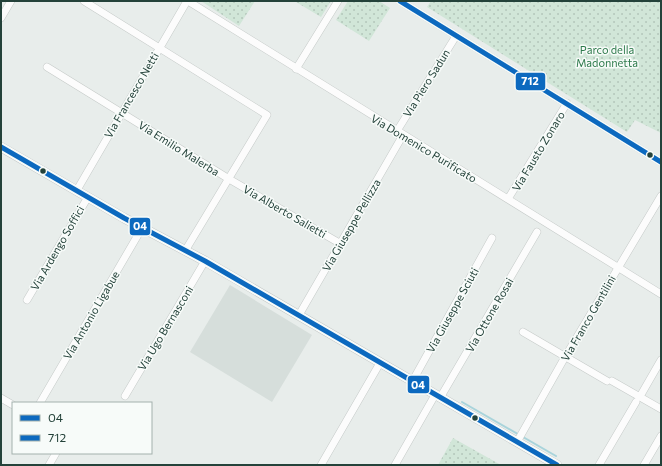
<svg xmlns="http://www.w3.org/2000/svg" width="662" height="466" font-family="Commissioner,sans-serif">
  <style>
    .built { fill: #d6dedb }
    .grass { fill: url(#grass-dots) }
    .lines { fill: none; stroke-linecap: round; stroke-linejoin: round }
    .stream { stroke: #a9d4db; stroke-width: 2 }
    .minor-casing { stroke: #c5cac8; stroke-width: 8 }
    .tertiary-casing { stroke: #c5cac8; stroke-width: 10 }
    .minor { stroke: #fcfcfc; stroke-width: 7 }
    .tertiary { stroke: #fcfcfc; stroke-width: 9 }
    .bus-1-casing { stroke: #f7fbf9; stroke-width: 8 }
    .bus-2-casing { stroke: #f7fbf9; stroke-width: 8 }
    .bus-1 { stroke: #0c69bf; stroke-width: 5 }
    .bus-2 { stroke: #0c69bf; stroke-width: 5 }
    .bus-dot { fill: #24423a; stroke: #f7fbf9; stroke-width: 1.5 }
    .labels { text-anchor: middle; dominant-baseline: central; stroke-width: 3; stroke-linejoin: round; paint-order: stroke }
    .park-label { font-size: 11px; fill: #2d7a4b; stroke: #f7fbf9 }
    .street-label { font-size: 11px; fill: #24423a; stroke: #f7fbf9 }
    .line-badge { stroke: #f7fbf9; stroke-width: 1.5 }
    .badge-label { font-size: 11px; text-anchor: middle; font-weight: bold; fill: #fff }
  </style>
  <defs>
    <pattern id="grass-dots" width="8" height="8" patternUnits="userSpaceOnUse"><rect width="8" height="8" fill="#d1e6d8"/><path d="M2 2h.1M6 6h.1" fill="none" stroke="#b3c6ba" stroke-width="1.8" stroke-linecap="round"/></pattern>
  </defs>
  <rect width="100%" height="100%" fill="#e8edeb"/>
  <path class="built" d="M230,285L312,335L272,402L190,352Z"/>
  <path class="grass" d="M201,1H255L239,26Z
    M297,1H331L321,17L296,2Z
    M348,1H379L390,8L369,41L336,20Z
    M431,1H661V133L635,120L627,132L427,7Z
    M453,438L501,465H438Z"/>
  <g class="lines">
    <path class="stream" d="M462,402L556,456"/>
    <defs>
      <path id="minor" d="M84,1L267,115L185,251
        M188,1L661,294
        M400,1L661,162
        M1,18L11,1
        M47,67L229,179L341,244
        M296,69L338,1
        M397,131L456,36
        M77,190L187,1
        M508,199L567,103
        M27,300L88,197
        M299,315L403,135
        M523,332L607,381
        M612,381L661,409
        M412,382L492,238
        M642,393L661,360
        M125,396L205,261
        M1,398L13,405
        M440,398L537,232
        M40,403L142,228
        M517,442L565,357L661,196
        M49,465L56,453
        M321,465L380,363
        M395,465L435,395
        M599,465L636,402
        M644,465L661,436"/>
      <path id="tertiary" d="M1,147L124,218L205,261L557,465"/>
    </defs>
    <use href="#minor" class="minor-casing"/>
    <use href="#tertiary" class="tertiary-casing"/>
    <use href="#minor" class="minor"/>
    <use href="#tertiary" class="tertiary"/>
    <defs>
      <path id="bus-1" d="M1,147L124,218L205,261L557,465"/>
      <path id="bus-2" d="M400,1L661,162"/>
    </defs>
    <use href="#bus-1" class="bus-1-casing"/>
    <use href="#bus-2" class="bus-2-casing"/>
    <use href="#bus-1" class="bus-1"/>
    <use href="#bus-2" class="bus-2"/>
  </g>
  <g class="bus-dot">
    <circle cx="650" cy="155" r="3.5"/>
    <circle cx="43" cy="171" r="3.5"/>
    <circle cx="475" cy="418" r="3.5"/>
  </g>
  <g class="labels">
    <g class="park-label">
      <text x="607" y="49">Parco della<tspan x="607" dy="13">Madonnetta</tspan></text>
    </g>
    <g class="street-label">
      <text transform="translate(426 83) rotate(-58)">Via Piero Sadun</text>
      <text transform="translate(131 95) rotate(-60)">Via Francesco Netti</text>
      <text transform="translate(179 148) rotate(32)">Via Emilio Malerba</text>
      <text transform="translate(424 148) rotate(31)">Via Domenico Purificato</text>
      <text transform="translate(538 151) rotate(-59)">Via Fausto Zonaro</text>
      <text transform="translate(285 211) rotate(30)">Via Alberto Salietti</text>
      <text transform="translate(351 225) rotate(-60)">Via Giuseppe Pellizza</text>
      <text transform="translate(57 248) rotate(-60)">Via Ardengo Soffici</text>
      <text transform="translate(452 310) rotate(-61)">Via Giuseppe Sciuti</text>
      <text transform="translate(91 315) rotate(-60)">Via Antonio Ligabue</text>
      <text transform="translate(489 315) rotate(-60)">Via Ottone Rosai</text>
      <text transform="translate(588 318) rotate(-60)">Via Franco Gentilini</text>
      <text transform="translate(165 328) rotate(-59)">Via Ugo Bernasconi</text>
    </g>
  </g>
  <g class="line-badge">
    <rect x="515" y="72" width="31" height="19" rx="4" fill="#0c69bf"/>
    <rect x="129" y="217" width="22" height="19" rx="4" fill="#0c69bf"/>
    <rect x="407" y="375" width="23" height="19" rx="4" fill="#0c69bf"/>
  </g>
  <g class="badge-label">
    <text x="530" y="85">712</text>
    <text x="140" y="230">04</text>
    <text x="418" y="389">04</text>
  </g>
  <rect width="662" height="466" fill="none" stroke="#24423a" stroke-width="4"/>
  <rect x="12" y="402" width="140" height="52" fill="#f7fbf9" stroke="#a3b1ad"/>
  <rect x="20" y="415" width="20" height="6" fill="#0c69bf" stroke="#a3b1ad"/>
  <text x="48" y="422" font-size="12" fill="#24423a">04</text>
  <rect x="20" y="435" width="20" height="6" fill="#0c69bf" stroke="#a3b1ad"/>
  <text x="48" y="442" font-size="12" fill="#24423a">712</text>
</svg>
